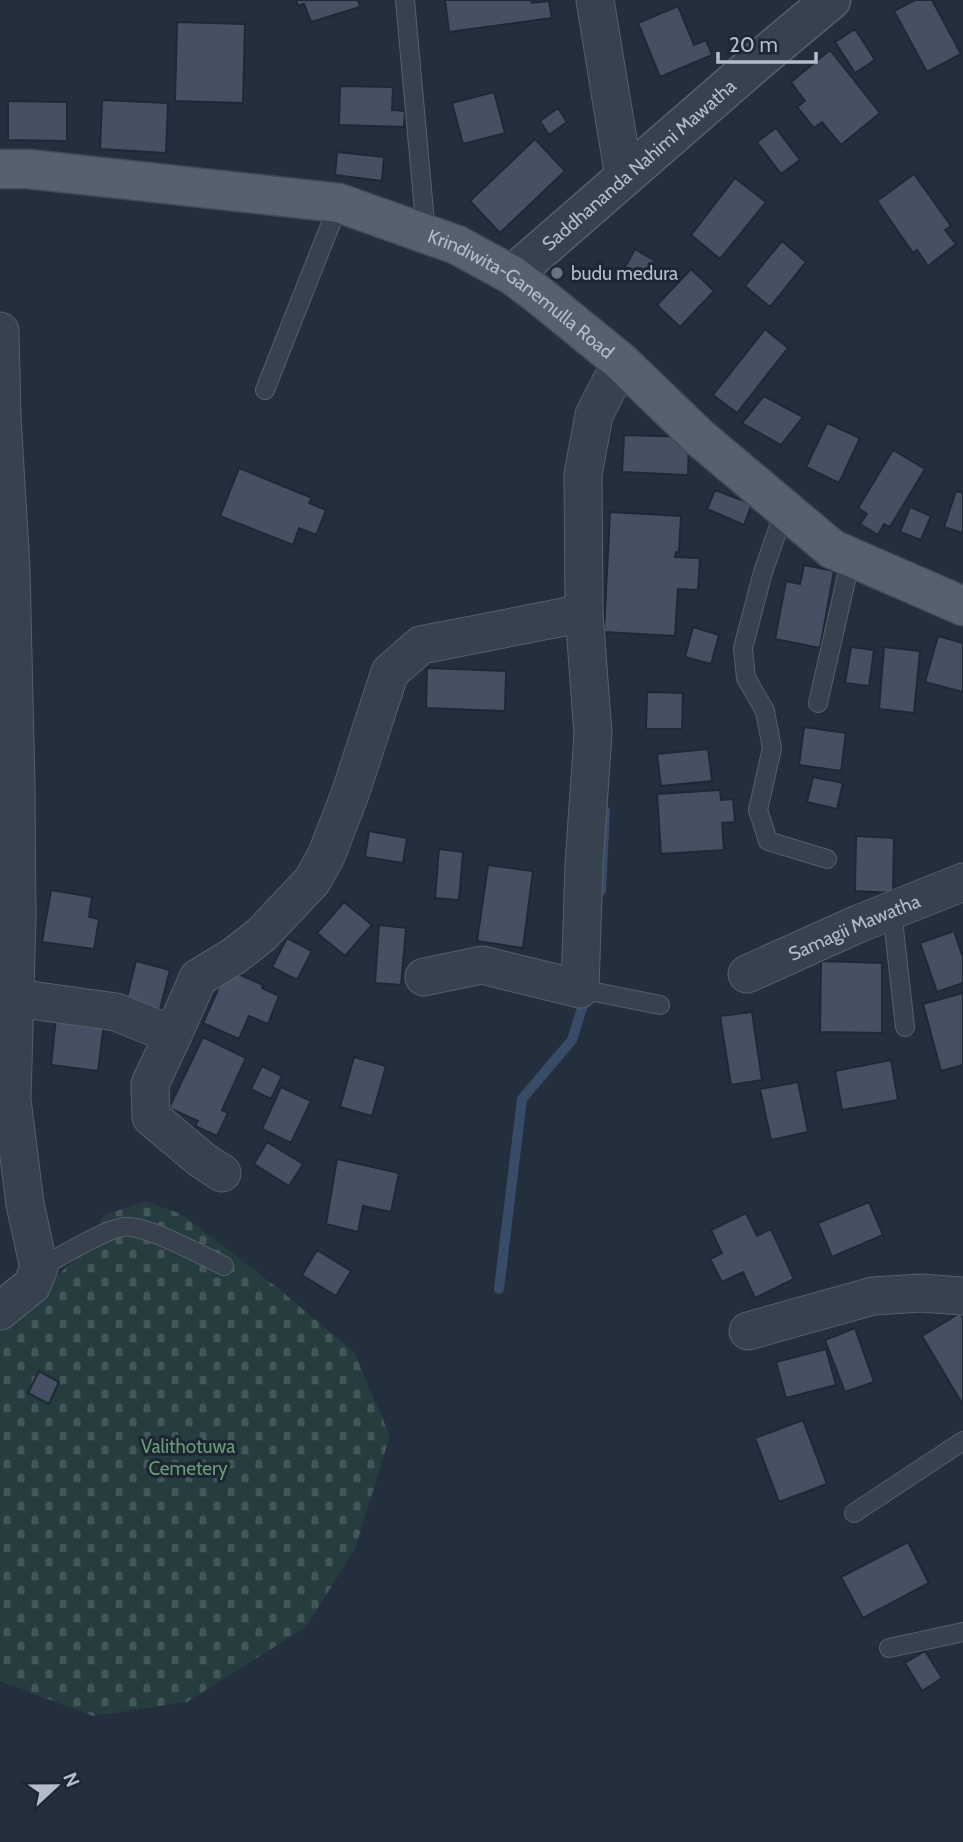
<svg xmlns="http://www.w3.org/2000/svg" width="963" height="1842" font-family="Cabin,sans-serif">
  <style>
    .cemetery { fill: url(#cemetery-stones) }
    .lines { fill: none; stroke-linecap: round; stroke-linejoin: round }
    .stream { stroke: #394c67; stroke-width: 10 }
    .building { fill: #455162; stroke: #1f2835; stroke-width: 2 }
    .service-casing { stroke: #565f6c; stroke-width: 20 }
    .minor-casing { stroke: #565f6c; stroke-width: 39 }
    .tertiary-casing { stroke: #565f6c; stroke-width: 41 }
    .primary-casing { stroke: #414a57; stroke-width: 41 }
    .service { stroke: #38414e; stroke-width: 18 }
    .minor { stroke: #38414e; stroke-width: 37 }
    .tertiary { stroke: #38414e; stroke-width: 38 }
    .primary { stroke: #56606e; stroke-width: 38 }
    .worship-dot { fill: #6b7280; stroke: #1d2633; stroke-width: 2.5 }
    .labels { text-anchor: middle; dominant-baseline: central; stroke-width: 6; stroke-linejoin: round; paint-order: stroke }
    .street-label { font-size: 19px; fill: #b4bcc9; stroke: #1d2633 }
    .poi-label { font-size: 19px; fill: #b4bcc9; stroke: #1d2633; text-anchor: start }
    .park-label { font-size: 19px; fill: #6b9a76; stroke: #1d2633 }
  </style>
  <defs>
    <pattern id="cemetery-stones" width="16" height="16" patternUnits="userSpaceOnUse" patternTransform="scale(1.75)"><rect width="16" height="16" fill="#263c3f"/><path d="M2 7V4a2 2 0 0 1 4 0v3zM10 15v-3a2 2 0 0 1 4 0v3z" fill="#435659"/></pattern>
  </defs>
  <rect width="100%" height="100%" fill="#242f3e"/>
  <path class="cemetery" d="M145,1201L181,1214L275,1286L354,1352L390,1436L355,1549L306,1627L187,1702L93,1716L0,1681V1320L46,1286L80,1255L103,1216Z"/>
  <g class="lines">
    <path class="stream" d="M601,891L605,811
      M499,1289L522,1099L572,1040L586,995"/>
  </g>
  <path class="building" d="M296,0H358L360,7L311,22L304,4L298,6Z
    M445,0H531L532,3L549,1L552,18L449,32Z
    M915,0H932L961,54L927,72L894,11Z
    M678,6L694,45L706,40L712,55L660,77L638,23Z
    M177,22L245,24L243,103L175,101Z
    M855,29L875,60L855,73L835,42Z
    M830,50L880,113L841,145L822,122L814,128L797,107L805,101L791,82Z
    M340,86L393,87L392,110L405,111L404,127L339,125Z
    M494,92L505,133L463,144L452,103Z
    M102,100L168,103L166,153L100,149Z
    M8,101L67,102V141L8,140Z
    M558,108L567,122L549,135L540,121Z
    M776,128L800,160L781,174L757,142Z
    M535,139L565,171L500,233L470,201Z
    M337,152L384,157L382,181L335,175Z
    M914,174L951,226L945,230L956,244L928,266L917,250L913,253L877,201Z
    M735,178L766,202L720,259L691,235Z
    M782,241L806,262L770,307L745,286Z
    M635,249L655,261L642,283L623,271Z
    M691,269L714,291L680,327L657,305Z
    M765,329L788,348L737,413L713,395Z
    M764,396L803,417L781,445L742,423Z
    M827,423L860,438L839,483L806,467Z
    M624,435L689,437L688,475L622,472Z
    M893,450L925,469L890,527L884,524L878,535L860,524L867,514L858,508Z
    M239,468L312,498L309,503L326,510L316,535L299,528L293,545L220,516Z
    M715,490L752,504L744,525L707,509Z
    M956,491L963,493V533L944,527Z
    M910,507L931,516L921,540L900,532Z
    M610,512L681,516L679,552H676L675,557L700,558L698,590L678,589L675,636L604,632Z
    M804,565L834,571L820,648L775,639L786,581L800,584Z
    M693,627L719,635L711,664L685,657Z
    M938,636L963,643V692L925,682Z
    M851,647L874,650L869,686L845,683Z
    M884,647L920,651L914,713L879,709Z
    M427,668L506,671L505,711L426,708Z
    M647,692L683,693L682,729H646Z
    M804,727L846,733L841,771L799,765Z
    M708,749L712,781L661,786L657,754Z
    M813,777L843,783L837,809L807,802Z
    M720,790L721,800L733,799L735,822L722,823L724,850L661,854L657,794Z
    M369,831L407,838L403,863L365,857Z
    M856,836L894,838L893,893L855,891Z
    M439,849L463,852L459,900L435,898Z
    M488,865L533,871L523,948L477,941Z
    M51,890L92,897L89,917L99,919L94,949L42,942Z
    M344,902L372,925L345,956L317,933Z
    M379,925L406,928L401,985L375,983Z
    M954,931L963,958V983L937,992L920,943Z
    M287,938L312,951L297,980L272,967Z
    M136,961L170,970L159,1013L125,1005Z
    M821,961L882,963V1033L820,1032Z
    M227,969L263,985L262,988L279,996L268,1024L249,1016L239,1039L203,1023Z
    M963,993V1065L941,1071L923,1004Z
    M57,1009L105,1015L98,1071L51,1065Z
    M752,1012L762,1080L731,1085L720,1016Z
    M203,1037L246,1058L222,1110L228,1113L217,1136L195,1126L198,1121L169,1108Z
    M354,1057L386,1066L372,1116L340,1107Z
    M891,1060L898,1100L842,1110L835,1071Z
    M262,1066L282,1076L271,1099L251,1089Z
    M798,1082L808,1132L771,1140L760,1089Z
    M281,1087L311,1101L291,1143L262,1129Z
    M267,1142L303,1164L289,1186L254,1164Z
    M337,1159L399,1173L391,1212L363,1206L358,1232L326,1224Z
    M869,1202L883,1235L832,1257L818,1223Z
    M746,1213L757,1236L771,1229L794,1279L755,1298L743,1272L722,1282L710,1259L722,1253L711,1230Z
    M317,1250L351,1271L336,1296L302,1275Z
    M960,1313L963,1318V1405L922,1336Z
    M855,1328L874,1382L845,1392L825,1340Z
    M826,1349L836,1385L786,1398L776,1362Z
    M39,1371L59,1382L49,1404L28,1393Z
    M803,1420L827,1484L779,1502L755,1438Z
    M908,1542L929,1583L863,1618L841,1577Z
    M925,1651L942,1678L922,1691L905,1663Z"/>
  <g class="lines">
    <defs>
      <path id="service" d="M405,0L426,233
        M265,390L339,203
        M785,509L763,572L743,648L746,678L765,711L772,748L758,810L768,841L827,859
        M818,703L851,558
        M892,911L905,1027
        M580,989L660,1005
        M39,1268C60,1257 101,1231 123,1227C144,1223 203,1256 224,1266
        M854,1513L963,1441
        M889,1648L963,1632"/>
      <g id="minor">
        <path d="M595,0L624,177"/>
        <path d="M0,331L2,417L11,569L16,785L17,918L12,1100L25,1204L39,1268L32,1285L0,1311"/>
        <path id="s1" d="M747,974L858,924L963,882"/>
        <path d="M424,977L482,965L580,989L584,865L593,734L584,613L583,474L594,415L621,362"/>
        <path d="M16,998L116,1012L173,1035L198,978L234,956L261,935L312,881L326,856L350,794L390,672L421,645L584,613"/>
        <path d="M173,1035L150,1084L151,1117L202,1160L222,1173"/>
        <path d="M748,1331L873,1296L921,1293L963,1296"/>
      </g>
      <g id="tertiary">
        <path id="s2" d="M512,275L759,60L831,0"/>
      </g>
      <g id="primary">
        <path id="s3" d="M0,169H28L339,203L457,245L512,275L540,296L621,362L700,438L832,549L963,606"/>
      </g>
    </defs>
    <use href="#service" class="service-casing"/>
    <use href="#minor" class="minor-casing"/>
    <use href="#tertiary" class="tertiary-casing"/>
    <use href="#primary" class="primary-casing"/>
    <use href="#service" class="service"/>
    <use href="#minor" class="minor"/>
    <use href="#tertiary" class="tertiary"/>
    <use href="#primary" class="primary"/>
  </g>
  <circle class="worship-dot" cx="557" cy="273" r="7"/>
  <g class="labels">
    <g class="street-label">
      <text stroke="none"><textPath href="#s2" startOffset="168">Saddhananda Nahimi Mawatha</textPath></text>
      <text stroke="none"><textPath href="#s3" startOffset="546">Krindiwita-Ganemulla Road</textPath></text>
      <text stroke="none"><textPath href="#s1" startOffset="117">Samagii Mawatha</textPath></text>
    </g>
    <g class="poi-label">
      <text x="571" y="273">budu medura</text>
    </g>
    <g class="park-label">
      <text x="188" y="1446">Valithotuwa<tspan x="188" dy="22">Cemetery</tspan></text>
    </g>
  </g>
  <g transform="translate(56 1786) rotate(68)" stroke="#1d2633" stroke-width="5" paint-order="stroke">
  <path d="M0-5L12 26L0 18L-12 26Z" fill="#b4bcc9"/>
  <text y="-10" font-size="19" font-weight="bold" text-anchor="middle" fill="#b4bcc9">N</text>
  </g>
  <path d="M718 52v10h98v-10" fill="none" stroke="#b4bcc9" stroke-width="3.5"/>
  <text x="729" y="52" font-size="21" fill="#b4bcc9" stroke="#1d2633" stroke-width="5" paint-order="stroke">20 m</text>
</svg>
